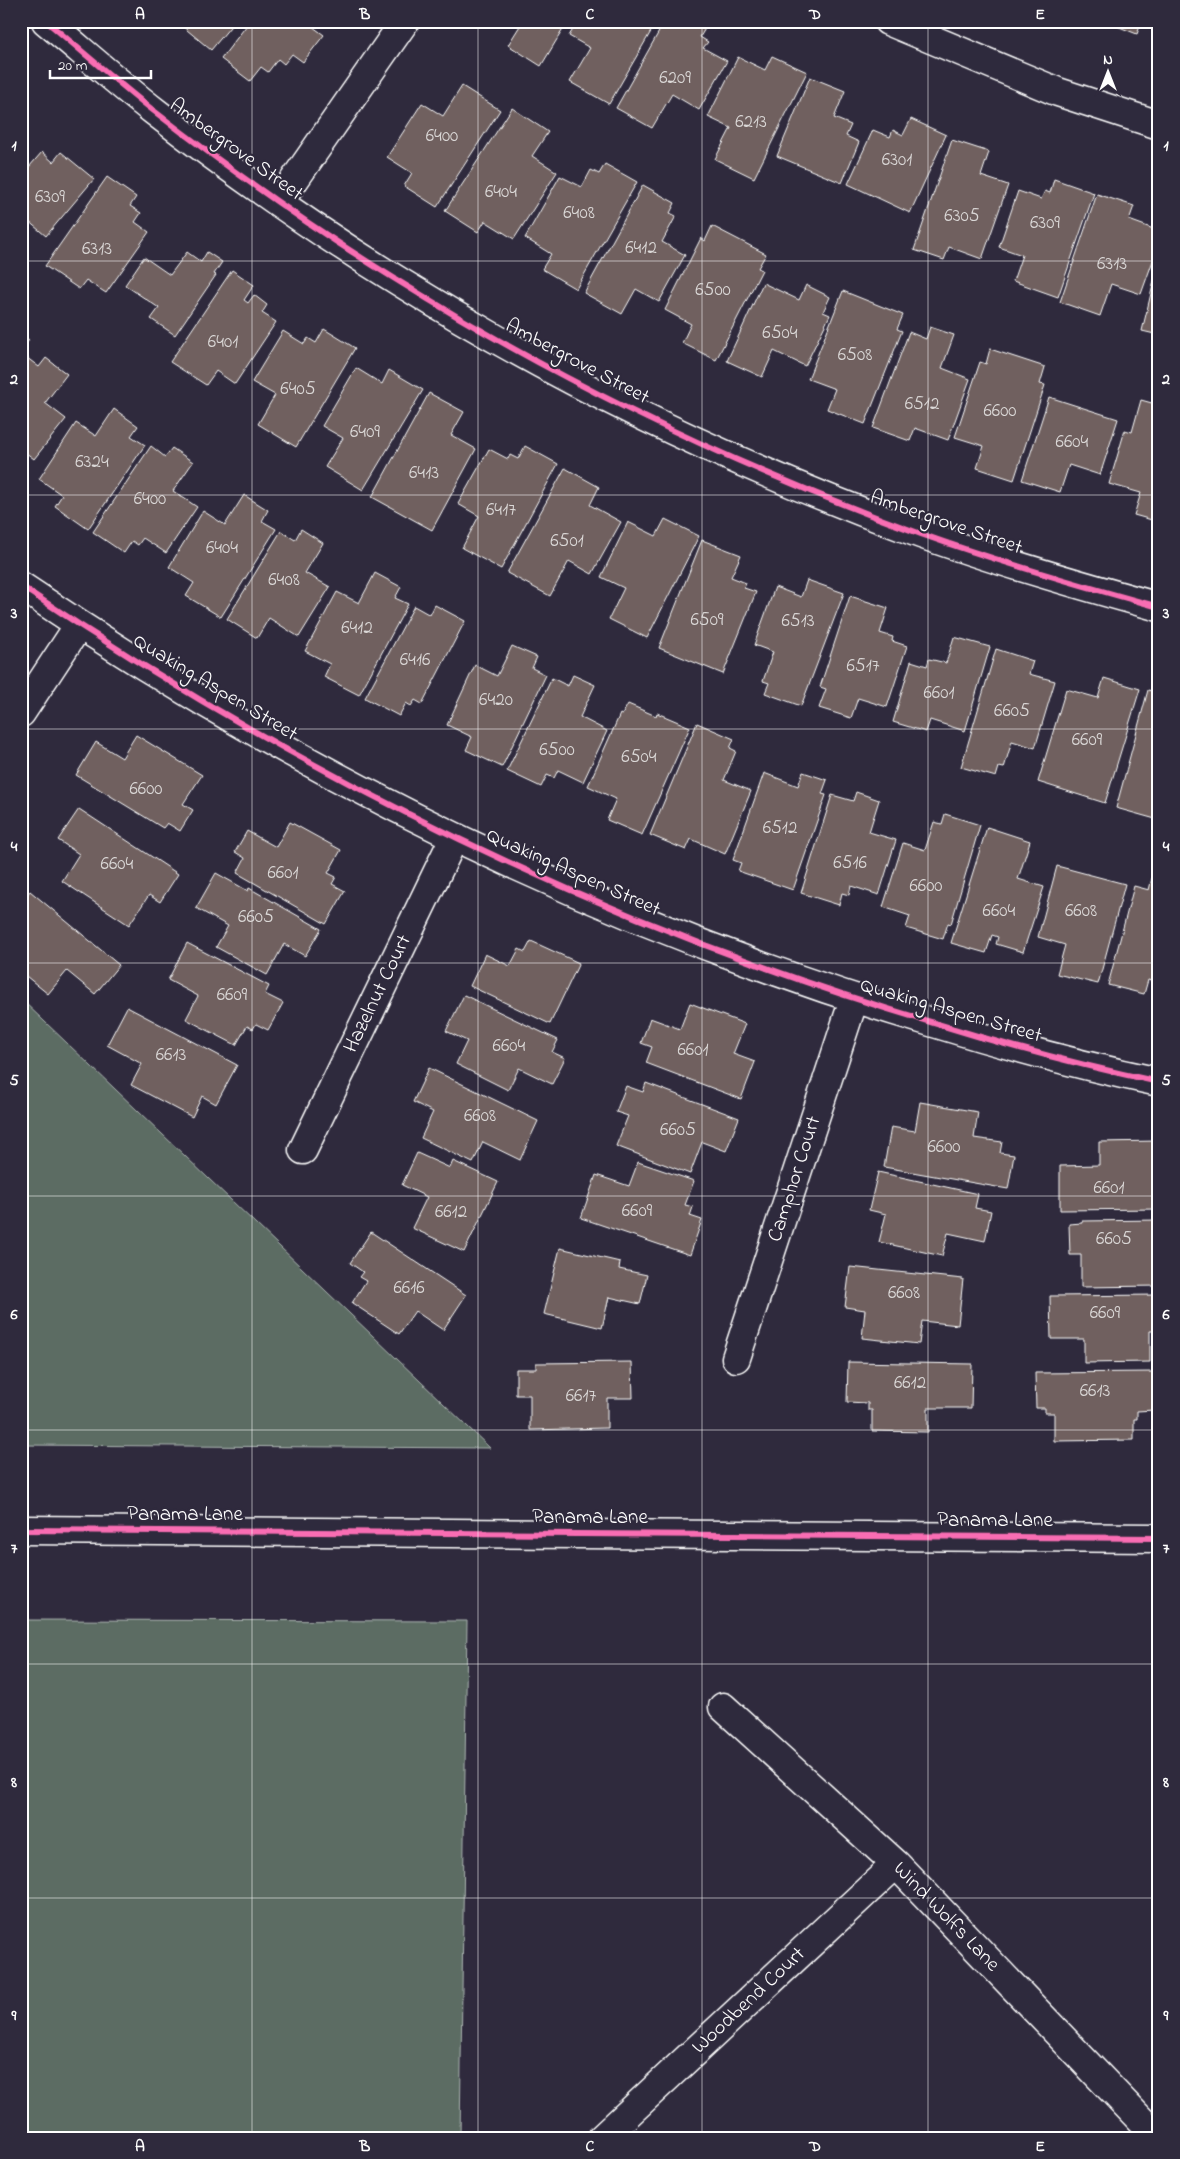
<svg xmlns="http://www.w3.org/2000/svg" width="1180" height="2159" font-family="'Indie Flower',sans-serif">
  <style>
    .green { fill: #5b6c64; stroke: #adb6b2 }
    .building { fill: #70615e; stroke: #fff }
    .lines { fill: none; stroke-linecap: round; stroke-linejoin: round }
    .minor-casing { stroke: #fff; stroke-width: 31 }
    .major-casing { stroke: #fff; stroke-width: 31 }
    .minor { stroke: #2f2a3d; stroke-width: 28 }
    .major { stroke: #2f2a3d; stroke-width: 28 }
    .cycleway-casing { stroke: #2f2a3d; stroke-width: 9 }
    .cycleway { stroke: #f96db3; stroke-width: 6 }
    .grid { fill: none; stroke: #fff; stroke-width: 1; stroke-opacity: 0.55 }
    .labels { text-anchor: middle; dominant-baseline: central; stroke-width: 4.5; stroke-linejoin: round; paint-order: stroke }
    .number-label { font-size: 19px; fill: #dbd8d7 }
    .street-label { font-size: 21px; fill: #fff; stroke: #2f2a3d }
    .neatline { fill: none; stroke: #fff; stroke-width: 2 }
    .grid-label { font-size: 16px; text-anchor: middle; font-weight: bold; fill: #fff }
  </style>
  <rect width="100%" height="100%" fill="#2f2a3d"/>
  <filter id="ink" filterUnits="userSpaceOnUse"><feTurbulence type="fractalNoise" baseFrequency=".02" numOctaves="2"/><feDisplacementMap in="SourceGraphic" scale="10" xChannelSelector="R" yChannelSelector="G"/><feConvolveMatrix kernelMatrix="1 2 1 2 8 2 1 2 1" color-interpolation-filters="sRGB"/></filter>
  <g filter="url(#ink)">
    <path class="green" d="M21,999L490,1448L21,1445Z
      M21,1620L467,1621L460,2138H21Z"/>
    <path class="building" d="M183,21H235L211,50L181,25Z
      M250,21H305L324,35L303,62L292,54L284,64L278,59L268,72L261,67L250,81L221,59Z
      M523,21H568L541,66L508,45Z
      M578,21H657L609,104L570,82L590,48L569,36Z
      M665,21L709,22L700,37L708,42L703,48L727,61L699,110L672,94L652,128L616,108Z
      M1104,21H1142L1137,34Z
      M772,56L807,72L754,178L715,159L731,128L708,117L738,57L765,70Z
      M810,77L845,91L834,118L851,125L846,136L859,142L842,183L777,156Z
      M462,86L500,110L437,207L404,186L412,173L387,157L422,103L443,116Z
      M512,108L548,132L532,156L557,172L514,239L485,221L478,232L445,211Z
      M911,119L946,135L910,213L848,184L873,130L890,137L893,130L903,135Z
      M952,140L989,152L981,176L1008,185L982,259L949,247L944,260L914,250Z
      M42,152L53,162L61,152L94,179L46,236L21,215V161L29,167Z
      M605,164L637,182L576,289L542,269L551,254L525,238L560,176L582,187L591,170L599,174Z
      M107,177L136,197L130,206L141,213L135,222L149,232L106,293L86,280L79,289L45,266Z
      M1054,179L1094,193L1058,297L1013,281L1022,255L999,247L1018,191L1041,199L1045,191L1050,193Z
      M643,185L675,203L670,213L676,216L662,242L685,255L659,302L636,289L622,314L584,293Z
      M1097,194L1134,206L1129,220L1159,231V244L1141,294L1111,284L1100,316L1060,302Z
      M712,226L766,254L758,268L762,270L716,360L682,343L691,324L665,310L701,238L705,241Z
      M187,252L201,262L207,252L222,262L214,274L216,275L175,335L151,319L159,308L125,285L144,257L170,275Z
      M1159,260V335L1142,331Z
      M232,270L254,285L244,300L248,303L254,295L267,305L262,313L276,322L235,384L216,371L206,385L170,362Z
      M763,283L799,300L806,285L830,297L823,312L830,315L805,366L774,351L762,377L727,361Z
      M843,291L903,315L897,329L902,331L865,424L827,409L835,389L808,379Z
      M930,327L954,335L942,368L970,379L948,440L915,428L910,441L873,428L909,332L926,339Z
      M324,329L355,348L296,447L258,424L275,395L252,382L283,331L304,344L308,338L316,343Z
      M21,334L29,340L21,350Z
      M990,349L1045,367L1040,384L1045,385L1014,480L977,468L984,446L955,437L980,362L986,364Z
      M26,357L39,367L46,358L67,374L45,403L66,419L34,459L21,449V363Z
      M356,368L382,384L389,370L423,390L363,490L325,467L343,438L322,426Z
      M429,393L464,412L451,435L476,449L432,530L372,497Z
      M1049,397L1118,419L1100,475L1069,465L1060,492L1022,480Z
      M1141,400L1159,405V522L1134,515L1141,493L1109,484L1125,430L1132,432Z
      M114,409L138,426L131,436L145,445L88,529L55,506L62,495L39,479L76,423L96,436Z
      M151,446L165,457L172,448L193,462L173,491L197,507L166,553L143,538L138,545L132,541L124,553L93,532Z
      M525,446L558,464L501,569L462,548L479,516L458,504L489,449L508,459L510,455L518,459Z
      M565,468L599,487L590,505L621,522L592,574L569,561L550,596L507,573Z
      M244,495L268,510L262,521L276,529L221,617L186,596L194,583L169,567L203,511L225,525Z
      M665,519L699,536L647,638L609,619L624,588L601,577L628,522L656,536Z
      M301,529L323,543L305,573L330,587L299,637L269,618L257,638L227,619L281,531L295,540Z
      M702,540L741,555L731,577L746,583L744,588L756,592L723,674L659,648Z
      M375,573L401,587L395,598L408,604L359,695L324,677L330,664L305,651L337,592L359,603Z
      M807,580L844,593L801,706L765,693L769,683L763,681L773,652L754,645L775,587L801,597Z
      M850,596L888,608L880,633L893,637L892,641L907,646L887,707L858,698L851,718L819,708L826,689L820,687Z
      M435,605L465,621L422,704L415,700L411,706L406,703L399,716L365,698L414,606L430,615Z
      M954,637L990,647L965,731L930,720L926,732L893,722L911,661L927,666L929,659L946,663Z
      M512,646L537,657L532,668L546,675L502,767L466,750L472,737L447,725L475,665L497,676Z
      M996,649L1033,661L1029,674L1055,681L1035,748L1012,741L1004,768L999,767L996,777L961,767Z
      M573,675L595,685L580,717L607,731L583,782L558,770L554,778L547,775L541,787L507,771L552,678L568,686Z
      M1104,678L1140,689L1105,803L1038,782L1066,689L1098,698Z
      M1148,690L1159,693V820L1116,808Z
      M628,704L656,716L657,713L690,727L642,835L607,820L616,799L588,786L620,714L622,715Z
      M697,723L734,739L730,748L736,751L724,780L751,791L725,854L691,839L686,850L650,835Z
      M136,735L202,775L183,804L193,810L180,831L167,823L163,828L76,775L96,742L122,758Z
      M803,772L827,780L822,794L826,795L793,890L738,871L741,863L733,860L764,773L798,786Z
      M856,792L879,800L869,832L896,840L879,895L851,886L849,895L842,893L839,905L801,893L832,795L853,801Z
      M79,809L178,874L160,902L149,895L129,925L62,881L79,854L58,840Z
      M945,814L980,825L951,924L948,923L943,939L906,928L910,916L883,907L903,843L925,850L934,822L942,824Z
      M290,822L341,850L328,873L336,877L332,884L345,891L326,924L237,873L245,858L235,852L247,831L276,847Z
      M987,827L1030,841L1018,879L1044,887L1023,952L996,944L998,937L992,935L986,953L951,943Z
      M1057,866L1125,884L1098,984L1057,974L1065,945L1038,937Z
      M216,873L248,891L249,888L321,929L305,956L284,944L267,975L216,947L228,926L196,908Z
      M1152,878L1159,879V983L1148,980L1144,994L1108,985L1134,886L1149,890Z
      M30,891L119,965L95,994L67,971L48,994L21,972V902Z
      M531,941L579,963L550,1024L470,986L485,954L510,966L519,949L525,952Z
      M187,943L269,986L265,994L283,1003L268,1030L256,1024L253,1029L247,1026L236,1045L186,1019L198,996L168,980Z
      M464,995L558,1040L552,1052L565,1058L552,1084L519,1068L508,1090L456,1064L467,1041L446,1031Z
      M690,1003L745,1024L733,1054L755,1062L741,1099L646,1063L652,1047L641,1043L650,1018L680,1029Z
      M127,1007L237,1065L216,1104L202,1096L192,1117L131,1085L142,1064L107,1045Z
      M429,1068L538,1121L520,1160L483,1142L473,1163L421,1138L433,1112L413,1102Z
      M646,1083L739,1118L726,1151L702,1142L690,1174L616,1146L628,1116L616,1112L626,1086L643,1092Z
      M920,1102L978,1112L974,1138L1002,1142L1000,1153L1014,1155L1008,1189L884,1167L891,1127L915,1131Z
      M1159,1141V1209L1060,1210V1166L1099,1165V1142Z
      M417,1153L450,1168L453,1161L498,1182L464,1252L412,1228L427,1197L402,1185Z
      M638,1162L694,1181L685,1205L693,1207L690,1216L702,1220L690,1255L581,1218L596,1175L629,1186Z
      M878,1172L978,1194L975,1208L991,1211L985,1241L948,1233L942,1256L879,1242L886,1214L869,1210Z
      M1159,1220V1286L1081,1287V1255H1070L1069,1224L1082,1223V1221Z
      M371,1232L466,1295L443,1330L415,1311L399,1334L352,1303L366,1281L359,1277L363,1272L350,1263Z
      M560,1248L620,1262L619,1269L647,1275L640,1304L609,1297L602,1328L544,1314Z
      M850,1267L963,1279L958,1325L922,1321L919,1344L862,1338L865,1310L845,1307Z
      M1159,1295V1331H1150V1362L1084,1363V1339H1051L1050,1296Z
      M632,1362L633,1398H607V1428L530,1430V1395H516V1369H536V1363Z
      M848,1362L972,1364L971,1408H928V1432L872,1431V1410H868V1403L847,1402Z
      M1154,1372V1410L1137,1411V1419H1134V1440L1054,1441V1413H1045V1408H1036L1035,1373Z"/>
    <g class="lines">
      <defs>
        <path id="minor" d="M46,21C82,51 117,82 154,111C233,172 315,230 400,282C564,384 740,468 921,534C999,562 1079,585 1159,607
          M888,21L1058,92L1159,125
          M279,202L405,21
          M21,586C303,777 608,926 934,1023C1008,1046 1083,1066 1159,1082
          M21,713L79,625
          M303,1150L454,838
          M736,1358L854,999
          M723,1707L896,1864L1158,2138
          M602,2138L896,1864"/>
        <path id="major" d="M21,1530L1159,1538"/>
      </defs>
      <use href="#minor" class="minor-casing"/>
      <use href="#major" class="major-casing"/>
      <use href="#minor" class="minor"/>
      <use href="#major" class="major"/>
      <defs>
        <path id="cycleway" d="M46,21C82,51 117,82 154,111C233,172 315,230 400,282C564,384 740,468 921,534C999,562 1079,585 1159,607
          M21,586C303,777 608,926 934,1023C1008,1046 1083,1066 1159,1082
          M21,1530L1159,1538"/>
      </defs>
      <use href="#cycleway" class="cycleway-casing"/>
      <use href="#cycleway" class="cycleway"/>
    </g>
  </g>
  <path class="grid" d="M252,21V2138M478,21V2138M702,21V2138M928,21V2138M21,261H1159M21,495H1159M21,729H1159M21,963H1159M21,1196H1159M21,1430H1159M21,1664H1159M21,1898H1159"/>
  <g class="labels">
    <g class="number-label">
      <text x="675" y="78">6209</text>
      <text x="751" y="122">6213</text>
      <text x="442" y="136">6400</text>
      <text x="897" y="160">6301</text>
      <text x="501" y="192">6404</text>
      <text x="50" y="197">6309</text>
      <text x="579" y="213">6408</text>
      <text x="962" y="216">6305</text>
      <text x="1045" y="223">6309</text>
      <text x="641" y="248">6412</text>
      <text x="97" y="249">6313</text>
      <text x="1112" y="264">6313</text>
      <text x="713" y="290">6500</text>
      <text x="780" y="333">6504</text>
      <text x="223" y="342">6401</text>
      <text x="855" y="355">6508</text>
      <text x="298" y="389">6405</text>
      <text x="922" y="404">6512</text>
      <text x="1000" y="411">6600</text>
      <text x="365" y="432">6409</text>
      <text x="1072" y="442">6604</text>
      <text x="92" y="462">6324</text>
      <text x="424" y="473">6413</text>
      <text x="150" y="499">6400</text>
      <text x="501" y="510">6417</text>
      <text x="567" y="541">6501</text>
      <text x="222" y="548">6404</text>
      <text x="284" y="580">6408</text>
      <text x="707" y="620">6509</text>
      <text x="798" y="621">6513</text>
      <text x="357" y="628">6412</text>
      <text x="415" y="660">6416</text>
      <text x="863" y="666">6517</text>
      <text x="939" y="693">6601</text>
      <text x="496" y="700">6420</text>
      <text x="1012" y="711">6605</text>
      <text x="1087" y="740">6609</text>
      <text x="557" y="750">6500</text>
      <text x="639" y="757">6504</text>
      <text x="146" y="789">6600</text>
      <text x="780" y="828">6512</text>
      <text x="850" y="863">6516</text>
      <text x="117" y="864">6604</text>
      <text x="283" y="873">6601</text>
      <text x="926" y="886">6600</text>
      <text x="999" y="911">6604</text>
      <text x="1081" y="911">6608</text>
      <text x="256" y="917">6605</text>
      <text x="232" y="995">6609</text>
      <text x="509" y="1046">6604</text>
      <text x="693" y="1050">6601</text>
      <text x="171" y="1055">6613</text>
      <text x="480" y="1116">6608</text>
      <text x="678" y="1130">6605</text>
      <text x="944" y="1147">6600</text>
      <text x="1109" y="1188">6601</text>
      <text x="637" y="1211">6609</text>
      <text x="451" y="1212">6612</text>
      <text x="1114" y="1239">6605</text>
      <text x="409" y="1288">6616</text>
      <text x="904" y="1293">6608</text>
      <text x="1105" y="1313">6609</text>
      <text x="910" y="1383">6612</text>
      <text x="1095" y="1391">6613</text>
      <text x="581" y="1396">6617</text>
    </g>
    <g class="street-label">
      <text transform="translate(236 150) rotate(36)">Ambergrove Street</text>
      <text transform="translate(577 362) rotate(28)">Ambergrove Street</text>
      <text transform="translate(946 523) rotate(19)">Ambergrove Street</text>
      <text transform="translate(215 688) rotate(31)">Quaking Aspen Street</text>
      <text transform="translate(573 873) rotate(24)">Quaking Aspen Street</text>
      <text transform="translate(378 994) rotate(-64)">Hazelnut Court</text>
      <text transform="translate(951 1011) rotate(16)">Quaking Aspen Street</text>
      <text transform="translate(795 1179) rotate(-72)">Camphor Court</text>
      <text x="185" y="1515">Panama Lane</text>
      <text x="590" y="1518">Panama Lane</text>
      <text x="995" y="1521">Panama Lane</text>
      <text transform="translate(946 1917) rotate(46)">Wind Wolfs Lane</text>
      <text transform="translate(749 2001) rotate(-43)">Woodbend Court</text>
    </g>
  </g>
  <rect width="1180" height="2159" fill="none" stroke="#2f2a3d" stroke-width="55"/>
  <g transform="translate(1108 72)" stroke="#2f2a3d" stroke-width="4" paint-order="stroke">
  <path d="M0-4L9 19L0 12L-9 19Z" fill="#ffffff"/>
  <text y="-8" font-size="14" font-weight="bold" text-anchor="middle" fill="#ffffff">N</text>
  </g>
  <path d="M50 70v8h101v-8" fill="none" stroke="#ffffff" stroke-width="2.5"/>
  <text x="58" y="70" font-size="15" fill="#ffffff" stroke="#2f2a3d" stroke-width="4" paint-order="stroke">20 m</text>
  <rect x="28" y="28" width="1124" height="2104" class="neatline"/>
  <g class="grid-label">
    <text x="140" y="19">A</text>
    <text x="365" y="19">B</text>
    <text x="590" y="19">C</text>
    <text x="815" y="19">D</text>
    <text x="1040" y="19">E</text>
    <text x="14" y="150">1</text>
    <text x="1166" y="150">1</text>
    <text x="14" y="384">2</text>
    <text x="1166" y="384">2</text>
    <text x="14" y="618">3</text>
    <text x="1166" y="618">3</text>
    <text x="14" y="851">4</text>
    <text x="1166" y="851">4</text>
    <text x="14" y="1085">5</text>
    <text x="1166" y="1085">5</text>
    <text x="14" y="1319">6</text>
    <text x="1166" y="1319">6</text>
    <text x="14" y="1553">7</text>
    <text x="1166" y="1553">7</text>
    <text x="14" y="1787">8</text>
    <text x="1166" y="1787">8</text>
    <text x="14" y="2020">9</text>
    <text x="1166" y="2020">9</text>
    <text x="140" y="2151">A</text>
    <text x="365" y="2151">B</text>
    <text x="590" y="2151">C</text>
    <text x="815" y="2151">D</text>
    <text x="1040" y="2151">E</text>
  </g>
</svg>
